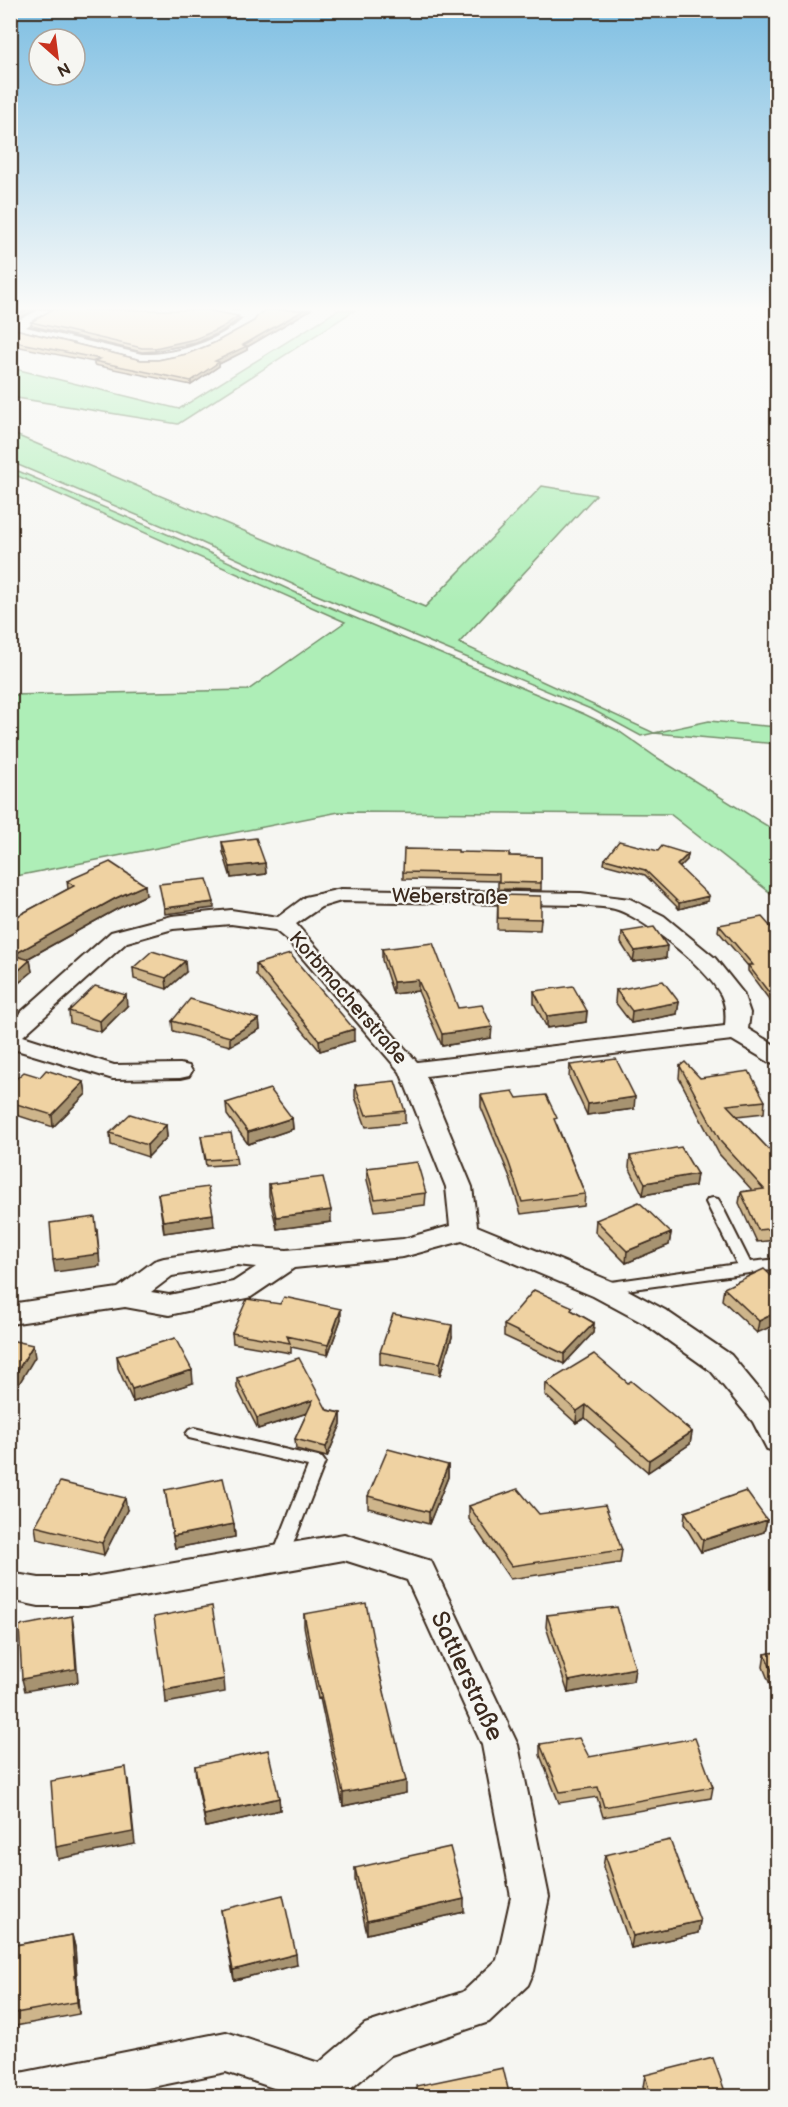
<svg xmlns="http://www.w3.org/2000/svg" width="788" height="2107" font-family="'Balsamiq Sans',sans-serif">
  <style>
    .green { fill: #aeeeb7; stroke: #748c6a; stroke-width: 1.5 }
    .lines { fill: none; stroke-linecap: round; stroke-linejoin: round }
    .service-casing { stroke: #3b2a1e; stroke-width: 4 }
    .minor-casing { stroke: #3b2a1e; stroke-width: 4 }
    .service { fill: #f6f6f2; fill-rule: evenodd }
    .minor { fill: #f6f6f2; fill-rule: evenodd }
    .wall { fill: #ceb58b; stroke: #3b2a1e; stroke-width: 1.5 }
    .shaded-wall { fill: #a79371; stroke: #3b2a1e; stroke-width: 1.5 }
    .building { fill: #efd2a2; stroke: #3b2a1e; stroke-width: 1.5 }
    .labels { text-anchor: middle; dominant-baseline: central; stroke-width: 4.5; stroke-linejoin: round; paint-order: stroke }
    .street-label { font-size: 20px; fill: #3b2a1e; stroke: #f6f6f2 }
    .near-street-label { font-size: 24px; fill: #3b2a1e; stroke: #f6f6f2 }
  </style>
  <rect width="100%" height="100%" fill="#f6f6f2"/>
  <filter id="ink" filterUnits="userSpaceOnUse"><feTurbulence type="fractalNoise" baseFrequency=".0167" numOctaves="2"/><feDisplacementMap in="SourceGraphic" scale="12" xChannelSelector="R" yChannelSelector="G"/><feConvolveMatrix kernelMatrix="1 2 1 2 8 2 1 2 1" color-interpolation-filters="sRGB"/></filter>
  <g filter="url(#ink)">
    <path class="green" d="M338,310H355L178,424L11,397V368L179,409Z
      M11,433L425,607L542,486L596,495L459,643L654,733L709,721L777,727V744L654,733L641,736L593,710L312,593L196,540L11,462Z
      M11,468L188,543L303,596L584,714L617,730L656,757L777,832V898L670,814L339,812L11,877V695L248,690L345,622L11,473Z"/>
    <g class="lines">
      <defs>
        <path id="service" d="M713,1198L718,1199L720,1202L750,1262L778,1259V1269L604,1293L599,1291L597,1288L599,1285L604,1283L737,1264L706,1202L708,1199Z
          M194,1428L322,1458L325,1462L286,1562L280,1564L274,1562L272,1557L308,1466L189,1438L186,1434L189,1430Z"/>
        <path id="minor" d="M39,310H53L26,327L142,354C176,355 219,341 244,318L212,313L206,310H267L256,317L253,323C216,344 185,363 142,362L17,332L13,325L15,322Z
          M341,889L581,893L630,899L664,916L715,958L743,993L750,1013L748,1029L778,1047V1064L769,1062L732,1040L426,1076L472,1187L477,1226L613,1282L665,1310L731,1355L778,1412V1452L767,1449L753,1422L711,1371L645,1324L593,1296L462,1241L403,1257L294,1268L251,1297L169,1315L125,1307L10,1324V1304L118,1288L154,1261L164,1258L237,1247L287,1250L403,1239L450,1226L446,1187L400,1072L287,940L275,930L231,924L173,929L127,942L23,1036L114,1065L180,1064L189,1066L192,1071L189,1076L180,1078L113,1079L10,1048V1022L111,932L172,916L231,910L278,917L305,897ZM341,901L581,905C593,907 607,906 618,910C646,920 707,968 721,995C726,1005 726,1015 725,1026L417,1062L296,924L321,907ZM237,1265L256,1267L233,1282L169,1295L151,1292L172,1276Z
          M344,1534L431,1561L518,1745L549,1897L534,1971L528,1985L489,2022L391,2055L342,2096H297L226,2072L108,2096H10V2075L226,2032L319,2063L365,2024L463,1992L497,1960L511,1897L482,1745L407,1580L344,1560L87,1606H39L10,1600V1573L39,1578H87Z"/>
      </defs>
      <use href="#service" class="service-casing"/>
      <use href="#minor" class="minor-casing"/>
      <use href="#service" class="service"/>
      <use href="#minor" class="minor"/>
    </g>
    <path class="wall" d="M10,310H35L14,320L12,324L15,329L141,360H158L187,354L214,343L254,321L265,310H310L247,347V350L219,364V366L191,385L94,365V362L10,345Z
      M211,311L239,319L221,332L196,343L155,351L142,352L32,326L31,322Z
      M222,842L265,863L266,874L231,878L223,852Z
      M658,851L688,854L687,860L679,868L708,901L679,909L645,875L604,864L605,859Z
      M458,852L509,856L541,857V890L498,889V881L403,879V872Z
      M67,881L146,895L117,909L27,959L30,960L32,972L10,990V920L68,889Z
      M498,895L541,919L540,930L497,929Z
      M719,925L777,934V1010L748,971V966L718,931Z
      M622,932L666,958L633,962L621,943Z
      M382,949L458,1008L491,1038L442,1046L418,991L393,994L382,960Z
      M256,964L354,1041L320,1051L256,975Z
      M133,968L186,972L167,989L134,979Z
      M616,990L679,1002L677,1014L631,1023L615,1002Z
      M534,991L587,1011L586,1022L547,1028L534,1003Z
      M127,1006L101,1032L70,1023L69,1011Z
      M259,1019L260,1029L230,1046L173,1031L172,1021Z
      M570,1065L634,1109L587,1115L569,1077Z
      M680,1066L700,1078L765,1101L764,1113L737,1116L777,1158V1240L757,1242L739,1203L741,1192L752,1190L719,1154L679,1078Z
      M40,1077L84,1082L86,1094L53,1127L10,1113V1084Z
      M355,1085L405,1111V1123L366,1127L355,1097Z
      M481,1095L517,1098L557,1125L585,1194L584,1206L521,1214L509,1175L481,1107Z
      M226,1103L292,1118L293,1129L248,1144L227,1115Z
      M166,1125L167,1137L148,1157L111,1145L110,1133Z
      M201,1136L236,1158L237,1164L206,1166Z
      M630,1156L697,1174L695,1186L643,1195L629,1167Z
      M367,1168L426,1193L425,1205L375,1211L367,1180Z
      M269,1184L331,1222L277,1229L269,1196Z
      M158,1194L214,1226L164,1233Z
      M596,1220L671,1233L669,1245L626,1263L595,1232Z
      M777,1281L757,1333L722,1300L724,1288Z
      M280,1304L341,1319L328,1355L291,1347V1353L233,1343L232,1333Z
      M573,1311L594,1323L593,1333L564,1364L504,1336V1325Z
      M452,1337L440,1375L380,1364V1352Z
      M117,1356L193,1383L133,1402L118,1368Z
      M237,1378L327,1410L341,1413V1424L327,1457L296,1449L295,1439L307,1413L258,1429L237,1388Z
      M546,1383H628L692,1432L690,1444L648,1472L585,1418L576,1423L545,1395Z
      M448,1465V1477L429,1524L368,1508V1496Z
      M165,1490L234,1524L235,1537L175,1548Z
      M469,1506L539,1514L622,1550L620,1563L510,1579L469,1519Z
      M127,1510L104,1555L37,1539L35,1526Z
      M685,1512L767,1520L764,1532L701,1552L684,1524Z
      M304,1614L380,1675L406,1793L343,1806L320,1698L318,1699L304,1626Z
      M547,1615L635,1668L633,1681L568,1693L546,1627Z
      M777,1652V1702L763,1667L765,1654Z
      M540,1744L713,1787L711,1798L603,1817L597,1797L559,1803L540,1755Z
      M195,1766L279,1798L280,1810L206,1827L196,1779Z
      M605,1855L700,1921L698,1933L631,1948L603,1867Z
      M355,1868L464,1912L367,1934L355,1880Z
      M221,1910L297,1965L234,1980L223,1921Z
      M72,1935L75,1947L79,2014L10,2027V1946Z
      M645,2075L727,2097H646L643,2087Z"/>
    <path class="shaded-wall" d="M27,310H35L14,320L11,326V322L14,316Z
      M304,310H310L247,347V350L219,364V366L191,385V381L215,361Z
      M238,316L239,319L221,332L196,343L155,351V348Z
      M688,854L687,860L676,871L677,865Z
      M265,863L266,874L231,878L230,867Z
      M145,885L146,895L117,909L14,966L13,955L116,898Z
      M709,896L708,901L679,909V903Z
      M214,902V908L165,914L164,908Z
      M667,946L666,958L633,962L635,951Z
      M30,960L32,972L10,990V978Z
      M185,961L186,972L167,989L166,978Z
      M418,980V991L393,994V982Z
      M126,995L127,1006L101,1032L100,1021Z
      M679,1002L677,1014L631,1023L632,1011Z
      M587,1011L586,1022L547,1028V1016Z
      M259,1019L260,1029L230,1046V1037Z
      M492,1027L491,1038L442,1046V1034Z
      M354,1029V1041L320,1051L319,1040Z
      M84,1082L86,1094L53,1127L52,1115Z
      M635,1097L634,1109L587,1115L588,1104Z
      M292,1118L293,1129L248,1144V1132Z
      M166,1125L167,1137L148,1157L147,1145Z
      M777,1160V1172L773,1162Z
      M697,1174L695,1186L643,1195L645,1183Z
      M331,1210V1222L277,1229L276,1217Z
      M213,1214L214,1226L164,1233L163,1221Z
      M97,1229L100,1266L55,1272L53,1260Z
      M671,1233L669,1245L626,1263L627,1251Z
      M341,1309V1319L328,1355V1345Z
      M777,1312V1324L757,1333L759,1321Z
      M594,1323L593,1333L564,1364V1354Z
      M452,1325V1337L440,1375V1363Z
      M33,1345L35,1357L10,1399V1383Z
      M192,1370L193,1383L133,1402L132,1389Z
      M313,1400V1411L258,1429L257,1418Z
      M586,1405L585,1418L576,1423L577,1411Z
      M341,1413V1424L327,1457L326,1447Z
      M692,1432L690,1444L648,1472L649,1460Z
      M448,1465V1477L429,1524V1512Z
      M125,1498L127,1510L104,1555L102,1543Z
      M767,1520L764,1532L701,1552L703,1540Z
      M234,1524L235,1537L175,1548L173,1536Z
      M72,1616L74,1629L78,1682L25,1691L22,1679Z
      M635,1668L633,1681L568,1693L569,1681Z
      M224,1679L225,1692L166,1703L165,1690Z
      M128,1779L135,1844L58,1859L56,1847Z
      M406,1781V1793L343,1806V1793Z
      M279,1798L280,1810L206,1827L204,1815Z
      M464,1899V1912L367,1934V1921Z
      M700,1921L698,1933L631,1948L633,1936Z
      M72,1935L75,1947L79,2014L77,2002Z
      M296,1954L297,1965L234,1980L233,1970Z"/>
    <path class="building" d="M10,310H27L14,316L11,322L15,329L141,360H158L187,354L214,343L254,321L258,315L265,310H304L243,345L247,346L215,361L219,362L191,381L94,361L100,359L10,341Z
      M51,310H208L211,311L238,316L221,328L195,339L155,348H142L31,322Z
      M256,838L265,863L230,867L222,842Z
      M619,841L658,851L662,846L688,854L677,865L709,896L679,903L645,870L605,859Z
      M404,849L458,850V852L509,853V856L541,857V883L499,882V874L403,872Z
      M110,862L145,885L116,898L13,955L30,960L10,978V920L74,886L67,881Z
      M207,879L214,902L164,908L159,884Z
      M498,895L541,896V919L498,918Z
      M762,917L777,934V1003L748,965H753L719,925Z
      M654,927L667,946L635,951L622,932Z
      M433,943L458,1008L482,1005L492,1027L442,1034L418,980L393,982L382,949Z
      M152,951L185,961L166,978L133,968Z
      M290,954L354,1029L319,1040L256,964Z
      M663,981L679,1002L632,1011L616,990Z
      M95,986L126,995L100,1021L69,1011Z
      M573,986L587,1011L547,1016L534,991Z
      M190,999L259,1019L230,1037L172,1021Z
      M616,1059L635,1097L588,1104L570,1065Z
      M685,1062L700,1078L749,1071L765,1101L727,1105L777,1158V1160L773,1162L777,1170V1228L758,1230L741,1192L764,1189L721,1142L680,1066Z
      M46,1070L84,1082L52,1115L10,1102V1084L24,1072L40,1077Z
      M395,1081L405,1111L366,1115L355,1085Z
      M270,1089L292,1118L248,1132L226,1103Z
      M513,1091L517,1098L546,1095L557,1118L554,1119L585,1194L522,1202L509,1163L481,1095Z
      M130,1114L166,1125L147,1145L110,1133Z
      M231,1133L236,1158L206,1160L201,1136Z
      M681,1147L697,1174L645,1183L630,1156Z
      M417,1162L426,1193L375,1199L367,1168Z
      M323,1177L331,1210L276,1217L269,1184Z
      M208,1187L213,1214L163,1221L158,1194Z
      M639,1202L671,1233L627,1251L596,1220Z
      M95,1217L99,1254L53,1260L50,1223Z
      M764,1269L777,1281V1312L759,1321L724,1288Z
      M534,1290L573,1307L571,1310L594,1323L564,1354L504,1325Z
      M284,1297L341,1309L328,1345L287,1336L290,1343L232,1333L247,1299L280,1304Z
      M393,1314L452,1325L440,1363L380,1352Z
      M175,1338L192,1370L132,1389L117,1356Z
      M10,1340L33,1345L10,1383Z
      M594,1354L628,1383L631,1381L692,1432L649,1460L586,1405L577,1411L546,1383Z
      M299,1358L327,1410L341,1413L326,1447L295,1439L313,1400L257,1418L237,1378Z
      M388,1449L448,1465L429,1512L368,1496Z
      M223,1478L234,1524L173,1536L165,1490Z
      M60,1482L125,1498L102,1543L35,1526Z
      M518,1489L539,1514L605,1505L622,1550L511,1566L469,1506Z
      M746,1491L767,1520L703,1540L685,1512Z
      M366,1603L380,1675L406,1781L343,1793L319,1686H318L304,1614Z
      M212,1606L224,1679L165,1690L154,1617Z
      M617,1607L635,1668L569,1681L547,1615Z
      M72,1616L76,1669L22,1679L19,1626Z
      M777,1652V1683L765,1654Z
      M579,1738L589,1757L695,1738L713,1787L604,1807L598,1787L560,1792L540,1744Z
      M268,1750L279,1798L204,1815L195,1766Z
      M126,1767L133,1832L56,1847L51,1781Z
      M670,1840L700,1921L633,1936L605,1855Z
      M450,1847L464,1899L367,1921L355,1868Z
      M283,1895L296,1954L233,1970L221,1910Z
      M72,1935L77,2002L10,2014V1946Z
      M713,2058L727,2097H651L645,2075Z
      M503,2068L510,2097H418L416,2086Z"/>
  </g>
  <linearGradient id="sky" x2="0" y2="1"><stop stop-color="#7dbee2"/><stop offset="0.51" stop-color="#fbfbf9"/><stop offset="1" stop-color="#fbfbf9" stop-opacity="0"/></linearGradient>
  <rect width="788" height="605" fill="url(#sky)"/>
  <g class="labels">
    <g class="street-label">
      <text transform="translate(450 897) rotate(1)">Weberstraße</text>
      <text transform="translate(348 998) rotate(49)">Korbmacherstraße</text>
    </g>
    <g class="near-street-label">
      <text transform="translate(467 1676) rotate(65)">Sattlerstraße</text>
    </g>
  </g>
  <rect width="788" height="2107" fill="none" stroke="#f6f6f2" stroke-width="36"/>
  <rect x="18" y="18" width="752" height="2071" fill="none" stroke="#3b2a1e" stroke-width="2" filter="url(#ink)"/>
  <g transform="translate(57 57) rotate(152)"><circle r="28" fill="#f6f6f2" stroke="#aba49d" stroke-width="1.5"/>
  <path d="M0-4.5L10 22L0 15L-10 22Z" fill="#c8321e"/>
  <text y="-9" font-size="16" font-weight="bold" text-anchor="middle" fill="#3b2a1e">N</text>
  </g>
</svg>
